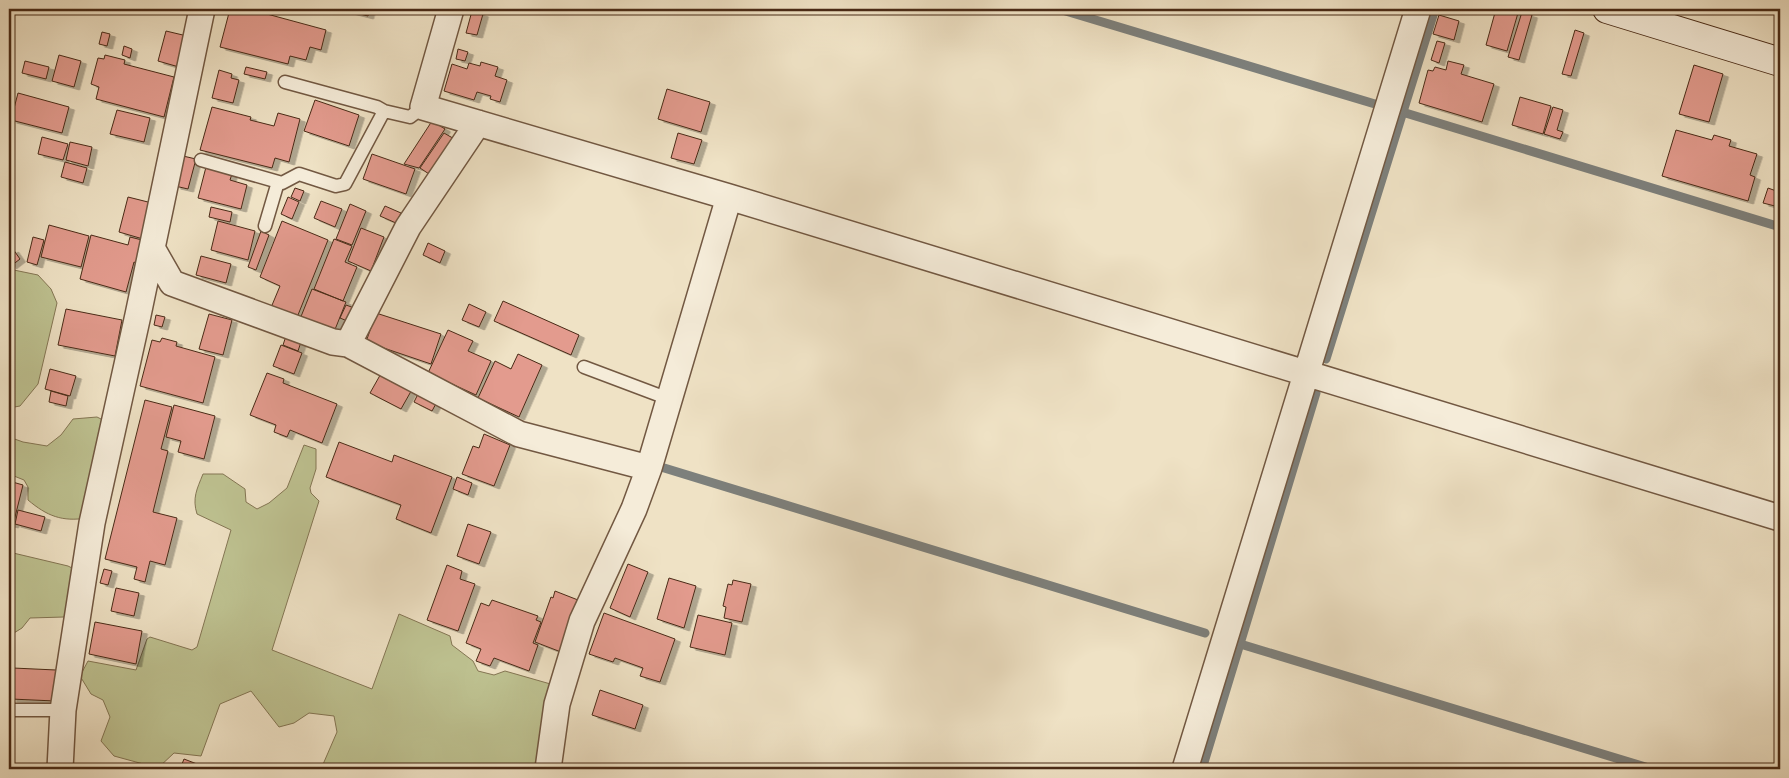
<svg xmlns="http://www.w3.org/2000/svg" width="1789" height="778" font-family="'Libre Caslon Text',serif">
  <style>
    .green { fill: #bec291; stroke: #847654 }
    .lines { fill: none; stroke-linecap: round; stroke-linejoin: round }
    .stream { stroke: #7d807c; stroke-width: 9 }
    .building { fill: #e39b8e; stroke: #492a16; filter: url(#shadow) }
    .lane-casing { stroke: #725842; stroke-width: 15 }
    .street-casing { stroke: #725842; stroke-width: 28 }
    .secondary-casing { stroke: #492a16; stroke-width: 30 }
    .lane { stroke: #f5ecd9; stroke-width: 12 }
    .street { stroke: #f5ecd9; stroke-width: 25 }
    .secondary { stroke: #f5ecd9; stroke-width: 28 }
  </style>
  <defs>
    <filter id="shadow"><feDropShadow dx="5.5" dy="3" stdDeviation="0" flood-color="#0004"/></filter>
  </defs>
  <rect width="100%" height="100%" fill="#efe2c5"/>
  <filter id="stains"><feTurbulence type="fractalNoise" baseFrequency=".004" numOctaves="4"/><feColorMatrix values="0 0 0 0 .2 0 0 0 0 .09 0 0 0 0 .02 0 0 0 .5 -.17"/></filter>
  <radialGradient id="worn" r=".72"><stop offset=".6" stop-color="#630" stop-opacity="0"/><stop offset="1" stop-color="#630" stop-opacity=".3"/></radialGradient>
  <path class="green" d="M9,269L38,275L51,289L57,303L38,384L20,406L9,408Z
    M97,417L109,423L87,518C62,522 47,516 28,500V487L24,480L9,474V437L23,442L47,446L61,435L73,419Z
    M304,445L316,449V469L310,488L311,493L319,501L272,650L372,689L399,614L450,636L452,645L473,661L478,671L494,675L505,671L554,685L541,769H321L337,732L334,716L309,713L294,723L279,727L251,691L220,704L201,756L174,753L158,768L114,756L101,741L110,717L103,700L91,694L80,676L88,661L136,670L147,639L150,637L192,650L197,647L231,530L197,514C192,498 197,489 203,474H223L245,489L246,502L257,509L269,503L287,488Z
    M9,552L68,566L76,570L70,607L64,617L30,618L22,628L9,636Z"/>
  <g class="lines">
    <path class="stream" d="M1059,9L1375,104
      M1399,111L1780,227
      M1326,359L1435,9
      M661,467L1205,633
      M1237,643L1652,769
      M1202,769L1316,393"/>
  </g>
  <path class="building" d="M230,9H269L267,14L326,30L321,50L310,47L306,60L290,56L288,64L220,47Z
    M340,9H370L368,16Z
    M1496,9H1503L1518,13L1507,51L1486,45Z
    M472,11L483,14L477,35L466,33Z
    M1522,12L1532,15L1519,60L1508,57Z
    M1439,15L1459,21L1454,40L1433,34Z
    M1575,30L1584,33L1571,76L1562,74Z
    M166,31L187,36L179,67L158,61Z
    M102,32L110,34L107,46L99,44Z
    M1437,41L1445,43L1439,63L1431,60Z
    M124,46L132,49L130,58L122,55Z
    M458,49L468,52L465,61L456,59Z
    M59,55L81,61L74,87L52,81Z
    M105,55L125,60L124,64L174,77L164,117L96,99L99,87L91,84L98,58L104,59Z
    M25,61L49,67L46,79L22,73Z
    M1448,61L1464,65L1461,74L1494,84L1482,122L1419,103L1428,70L1433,71L1435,67L1446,70Z
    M481,62L498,67L495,76L507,80L500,102L490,99L491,96L477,92L474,100L444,91L452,64L467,69L469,63L480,66Z
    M1694,65L1723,74L1709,122L1679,114Z
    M246,67L267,72L265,79L244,74Z
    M219,70L232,74L231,78L239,80L233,103L212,98Z
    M667,89L710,102L701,132L658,119Z
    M18,93L69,107L62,133L11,120Z
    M1520,97L1551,106L1543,134L1512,125Z
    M315,100L359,115L349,146L304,131Z
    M212,107L251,117L250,120L274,126L278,113L300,119L289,162L275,158L272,168L200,150Z
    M1553,107L1563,110L1557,130L1563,132L1560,139L1544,134Z
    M117,110L150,118L144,142L110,134Z
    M432,121L445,129L419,168L404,164Z
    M1676,130L1712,140L1714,135L1731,140L1729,146L1757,154L1750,175L1755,177L1748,201L1662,176Z
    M444,133L456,140L432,176L420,168Z
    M678,133L702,140L694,164L671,158Z
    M42,137L68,144L63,160L38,154Z
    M70,142L92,147L88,166L66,160Z
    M372,154L415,169L406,194L363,179Z
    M183,156L196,159L188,189L175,186Z
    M65,162L87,168L83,183L61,177Z
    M206,167L232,174L230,180L247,185L241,209L198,198Z
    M295,188L304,191L300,201L291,197Z
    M1768,188L1779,192L1775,206L1763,203Z
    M128,197L152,203L143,239L119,232Z
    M288,197L299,202L292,219L281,214Z
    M321,201L342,209L335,227L314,218Z
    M350,204L366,211L352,245L336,239Z
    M385,206L401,213L396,223L380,216Z
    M211,207L232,212L230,222L209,217Z
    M218,221L255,231L248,260L211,250Z
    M282,221L328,240L296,320L270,310L280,286L260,277Z
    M49,225L89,236L81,267L41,257Z
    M361,228L384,237L371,271L348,261Z
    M261,231L269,235L256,270L248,267Z
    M91,235L128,245L130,237L142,240L136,263L134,262L126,292L80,279Z
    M33,237L44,240L37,265L27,262Z
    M334,239L352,246L345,262L357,267L343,301L314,289Z
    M428,243L445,251L440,263L423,255Z
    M13,249L20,259L11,266L9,263V251Z
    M201,256L231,264L226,283L196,275Z
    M312,289L346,302L334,332L300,319Z
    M503,301L579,335L571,355L494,321Z
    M469,304L486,312L479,327L462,320Z
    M346,305L357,309L352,323L340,318Z
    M66,309L122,320L115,356L58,345Z
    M376,313L441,334L431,364L366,342Z
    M209,314L232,320L223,355L199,349Z
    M156,315L165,317L162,327L154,325Z
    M448,330L473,341L468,351L491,361L476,395L428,373Z
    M286,336L301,342L298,351L283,345Z
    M162,338L177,342L176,346L215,357L203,403L140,386L152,340L160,342Z
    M281,345L302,353L294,374L273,366Z
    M518,354L542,365L519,417L478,398L495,361L511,369Z
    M50,369L76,376L70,396L45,389Z
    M383,370L414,386L401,409L370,393Z
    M267,373L284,379L283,383L337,404L322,443L290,430L287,437L274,432L276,425L250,415Z
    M420,390L438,400L432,411L414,402Z
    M51,391L68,396L66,406L49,402Z
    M145,400L172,407L161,449L168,451L153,512L177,518L165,565L150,561L145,582L134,579L137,567L105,559Z
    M174,405L215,416L204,459L178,452L181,441L166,437Z
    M484,434L510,445L494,486L462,474L473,446L479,448Z
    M339,442L392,462L394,455L452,477L431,533L396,519L401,505L326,477Z
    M457,477L472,483L468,495L453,489Z
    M9,481L23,485L13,525L9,524Z
    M18,510L45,517L41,531L15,524Z
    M468,524L491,532L479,564L457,556Z
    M628,564L648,572L630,617L610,608Z
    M447,565L462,571L460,579L475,584L458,631L427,620Z
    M104,569L112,571L108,585L100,583Z
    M669,578L696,586L684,628L657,619Z
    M733,580L751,584L742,622L724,618L726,607L723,606L728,584L732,585Z
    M116,588L139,593L134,616L111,611Z
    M555,591L578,600L561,652L535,642L551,597L553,598Z
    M492,600L538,616L536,620L541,622L533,643L538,645L529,671L494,658L490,666L476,661L481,649L466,643L481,603L489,606Z
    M604,613L675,639L660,682L640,676L643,668L615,658L613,662L589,654Z
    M698,615L732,623L725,655L690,647Z
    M95,622L142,631L136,664L89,654Z
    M13,668L56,670L55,701L11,699Z
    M600,690L643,705L635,729L592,715Z
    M184,759L210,769H180Z"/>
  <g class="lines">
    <defs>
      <path id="lane" d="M285,82L377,107L384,111
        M201,160L282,183L299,174L336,186L345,184L384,111L410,117L423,107
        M265,226L278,182
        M584,367L669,399
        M9,710H63"/>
      <path id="street" d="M451,9L423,107L729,197L1780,518
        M152,248L172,283L333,342L348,344L519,434L649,468
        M348,344L408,227L478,123
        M60,769L63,710L92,523L138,315L202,9
        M548,769L557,704L582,621L634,509L649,468L729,197
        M1185,769L1418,9"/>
      <path id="secondary" d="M1607,9L1780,62"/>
    </defs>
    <use href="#lane" class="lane-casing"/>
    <use href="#street" class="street-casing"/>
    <use href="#secondary" class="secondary-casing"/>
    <use href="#lane" class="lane"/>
    <use href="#street" class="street"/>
    <use href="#secondary" class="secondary"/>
  </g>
  <rect width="1789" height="778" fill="none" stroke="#efe2c5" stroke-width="30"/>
  <rect x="10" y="10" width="1769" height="758" fill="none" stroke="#492a16" stroke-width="2.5"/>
  <rect x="15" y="15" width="1759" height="748" fill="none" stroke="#492a16"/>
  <rect width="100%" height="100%" filter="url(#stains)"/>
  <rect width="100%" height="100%" fill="url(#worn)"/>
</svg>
